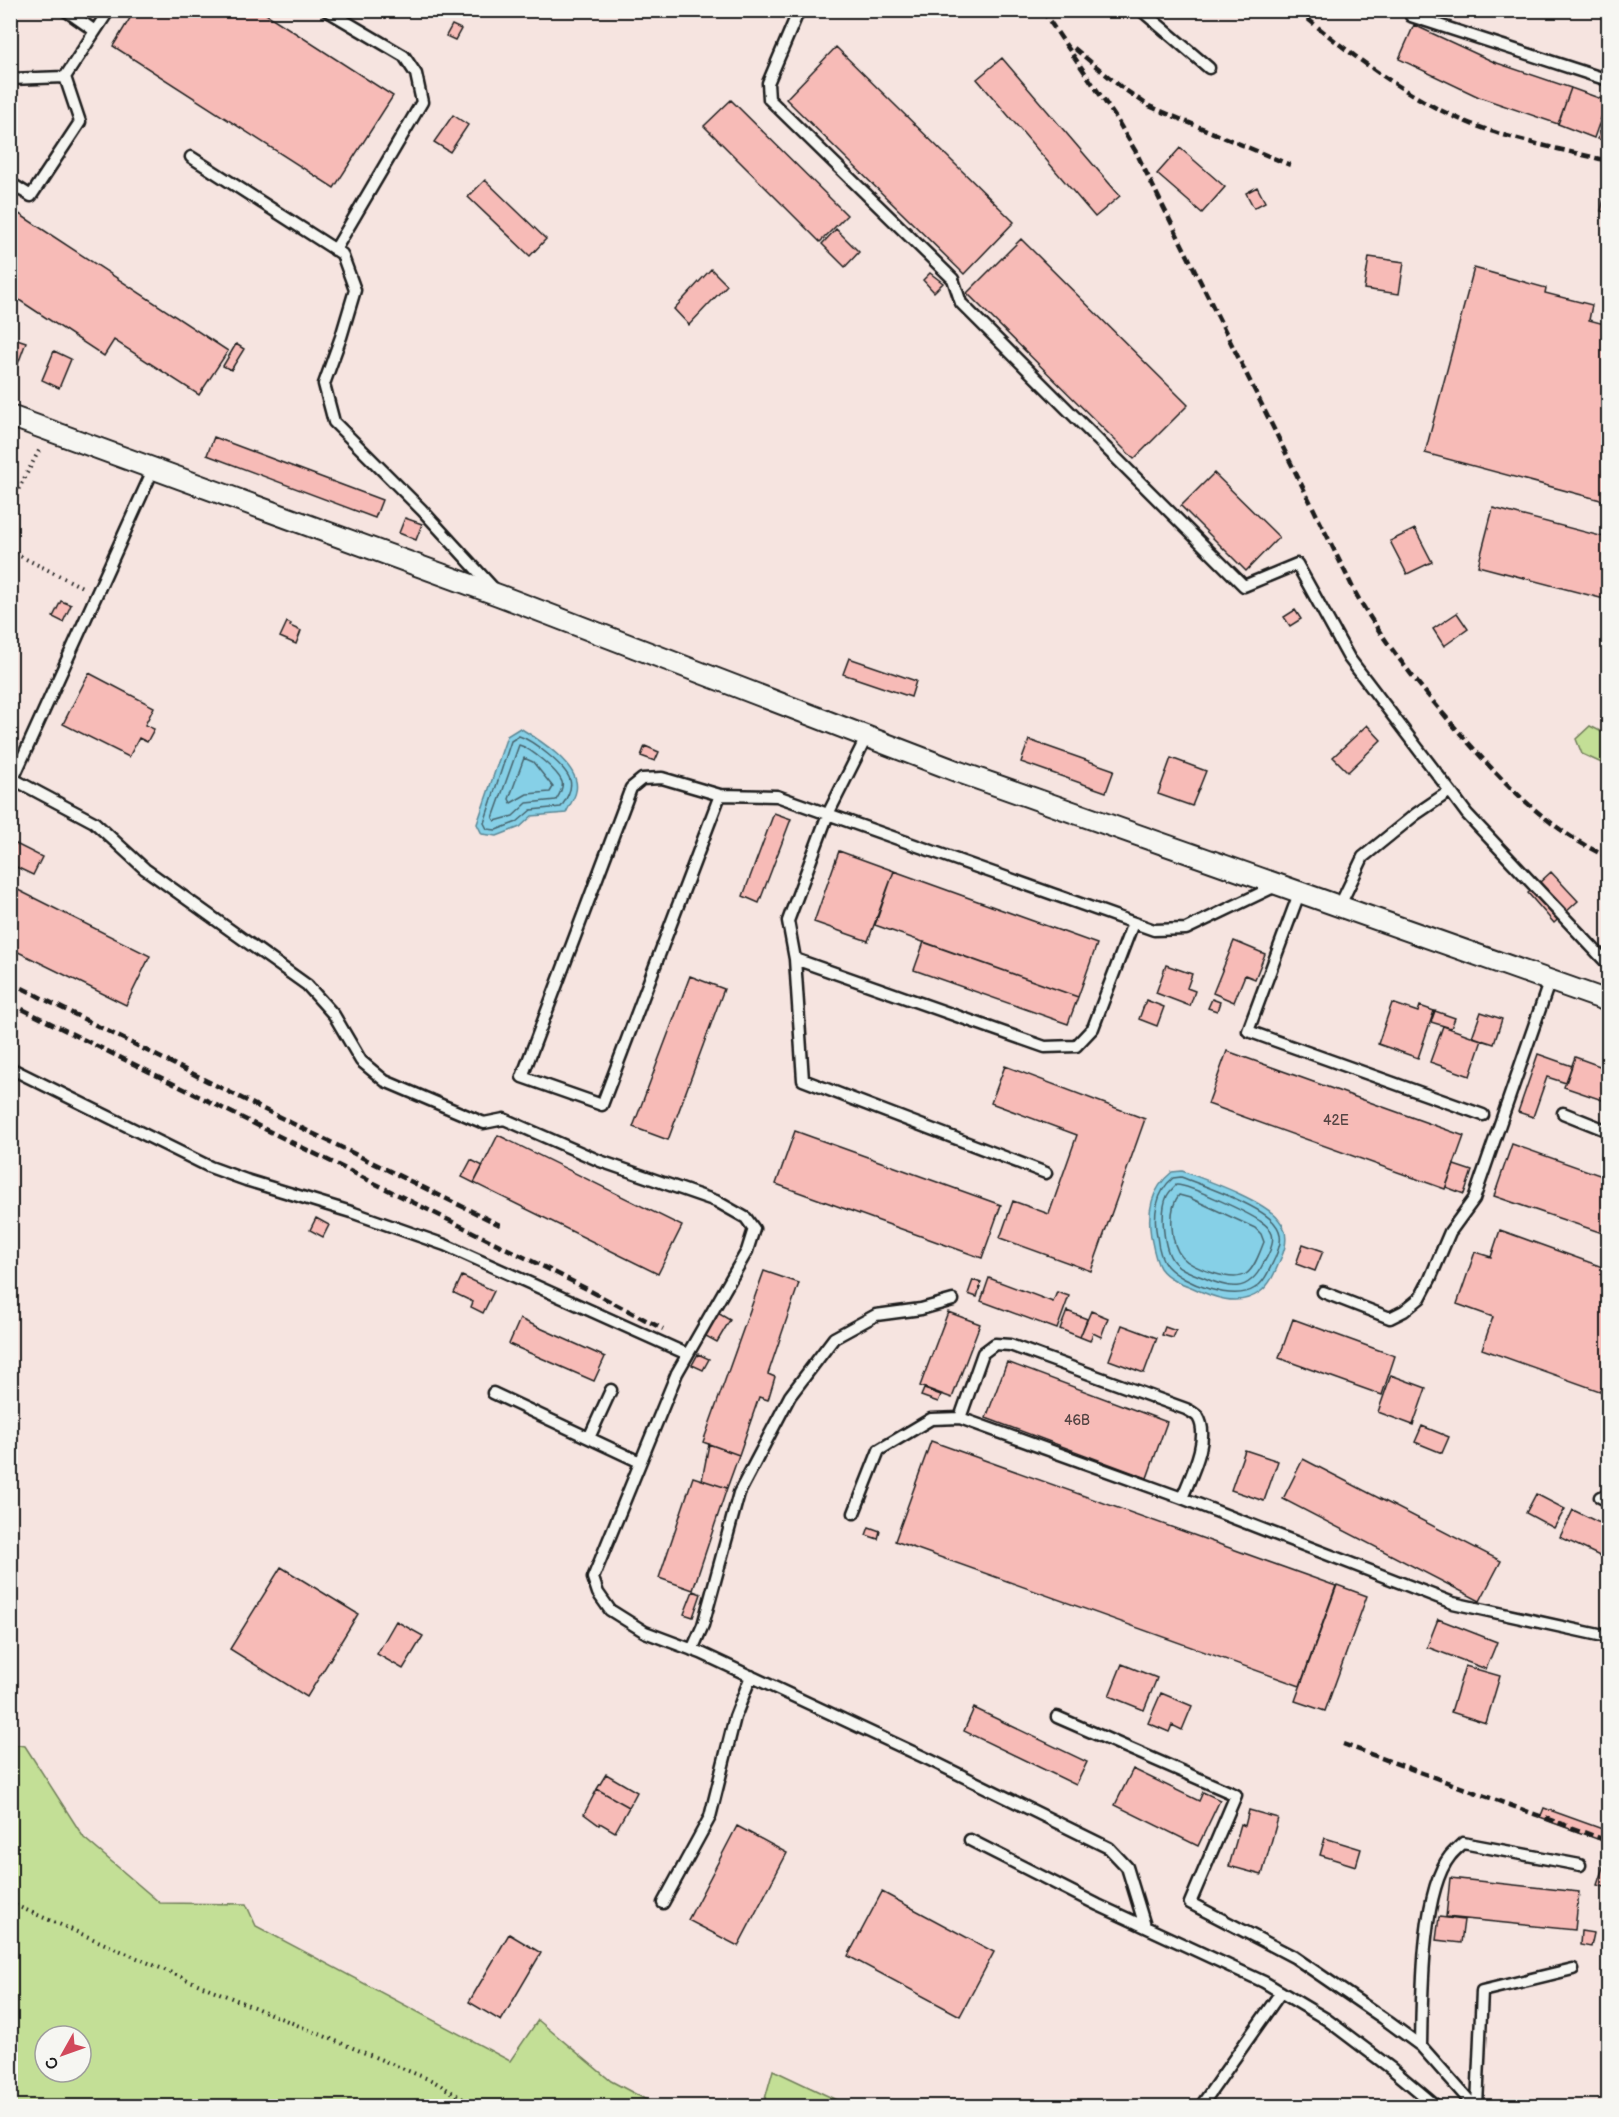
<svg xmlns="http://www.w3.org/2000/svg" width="1619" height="2117" font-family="'Balsamiq Sans',sans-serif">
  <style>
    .green { fill: #c3df96; stroke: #707e59; stroke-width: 1.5; fill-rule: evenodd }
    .water { fill: #86d0e7; stroke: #5c8896; stroke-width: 1.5 }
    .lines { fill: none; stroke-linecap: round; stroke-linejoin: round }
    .shore { stroke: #46646d; stroke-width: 1.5 }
    .building { fill: #f7bbb7; stroke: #1c1c1c; stroke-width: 1.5 }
    .lane-casing { stroke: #1c1c1c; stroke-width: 15 }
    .street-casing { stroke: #1c1c1c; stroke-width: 24 }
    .path { stroke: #1c1c1c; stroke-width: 4; stroke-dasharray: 1.5 4.5; stroke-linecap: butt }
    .lane { stroke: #f6f6f2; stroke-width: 10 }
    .street { stroke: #f6f6f2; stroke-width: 20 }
    .rail { stroke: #1c1c1c; stroke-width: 4.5; stroke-dasharray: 9 4.5; stroke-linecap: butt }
    .labels { text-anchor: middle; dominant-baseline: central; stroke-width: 4.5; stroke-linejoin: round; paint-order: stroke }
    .number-label { font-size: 14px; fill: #534443 }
  </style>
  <rect width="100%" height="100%" fill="#f6e4e0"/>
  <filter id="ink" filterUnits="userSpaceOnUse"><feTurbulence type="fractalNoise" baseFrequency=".0167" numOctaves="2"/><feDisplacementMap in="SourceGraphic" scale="12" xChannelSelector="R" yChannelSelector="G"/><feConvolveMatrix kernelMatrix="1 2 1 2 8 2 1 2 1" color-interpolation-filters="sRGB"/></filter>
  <g filter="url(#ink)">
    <path class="green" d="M1590,726L1608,735V766L1582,754L1576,739Z
      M11,1744L25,1746L84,1838L160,1903L246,1904L256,1926L510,2061L538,2020L611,2081L658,2106H11ZM45,2036H81V2072H45Z
      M773,2070L849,2106H763Z"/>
    <path class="water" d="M520,728C538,739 582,766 576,791C575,798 569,806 566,813L532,816L520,827L497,836L482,834L477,824L507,736Z
      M1182,1171C1206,1180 1264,1200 1279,1220C1289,1232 1287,1245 1281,1258C1276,1270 1271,1284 1260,1292C1238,1308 1212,1297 1191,1287C1180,1283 1167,1278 1160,1268C1155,1260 1153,1247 1151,1237C1147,1211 1151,1189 1172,1172Z"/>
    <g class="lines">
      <path class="shore" d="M519,736C532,740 566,766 570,780C573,789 566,800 561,807L531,810L517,822L496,830L487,829L484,823L511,741Z
        M519,745C530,748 558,771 562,782C564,788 559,795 556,800L527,803L513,816L495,821L493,818Z
        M524,758L533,762L553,787L550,792L527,794L511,803L509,799Z
        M1181,1177C1202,1185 1262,1206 1275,1224C1284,1235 1280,1246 1275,1258C1270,1268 1265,1282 1255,1288C1234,1302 1183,1284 1167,1266C1161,1259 1158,1246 1157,1236C1153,1215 1156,1192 1173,1178Z
        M1176,1185C1188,1184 1248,1213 1260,1221C1265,1224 1270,1229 1272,1234C1275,1244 1268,1256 1263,1264C1248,1294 1229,1289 1202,1277C1192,1273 1181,1270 1174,1262C1163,1250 1160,1211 1167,1196C1169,1192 1173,1188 1176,1185Z
        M1179,1195L1190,1198L1255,1228L1261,1234L1264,1242C1260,1251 1255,1268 1246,1274C1233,1283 1192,1268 1182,1257C1170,1244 1168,1208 1179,1195Z"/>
    </g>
    <path class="building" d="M135,10H260L393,96L334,188L113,46Z
      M452,25L461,29L455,40L446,36Z
      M1414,25L1494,62L1571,88L1558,124L1479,97L1399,59Z
      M836,47L1014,222L964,274L786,99Z
      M1002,58L1120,196L1095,217L977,79Z
      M1571,88L1607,101L1594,138L1558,124Z
      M731,100L847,215L820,242L704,126Z
      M1607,101L1608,102V141L1598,139Z
      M453,115L468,125L450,152L434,142Z
      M1180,148L1225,187L1202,213L1157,174Z
      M485,180L546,239L530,256L468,197Z
      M1608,182V213L1601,211Z
      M1257,187L1265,202L1254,208L1246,193Z
      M10,208L228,351L199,395L114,340L104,356L10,294Z
      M836,229L859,252L845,267L822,244Z
      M1021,239L1188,405L1134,459L967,293Z
      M1369,257L1404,262L1399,294L1364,289Z
      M1474,268L1546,288L1545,293L1592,305L1589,320L1608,325V502L1425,453Z
      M711,269L727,285L689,325L674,309Z
      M930,273L943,283L934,292L923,280Z
      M17,339L26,342L15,372L10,370V354Z
      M236,344L244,349L231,370L223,366Z
      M54,351L71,359L59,388L42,380Z
      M214,437L382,500L375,518L207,455Z
      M1214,473L1279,537L1246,571L1181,506Z
      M1493,508L1608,538V600L1478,566Z
      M405,518L422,524L416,540L399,533Z
      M1415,529L1432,562L1407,574L1390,541Z
      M61,601L71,605L63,622L53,617Z
      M1295,610L1301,619L1290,626L1284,617Z
      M1457,613L1468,629L1444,646L1433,629Z
      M287,622L291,624L290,626L301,631L296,644L280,637Z
      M849,658L916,681L911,697L843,674Z
      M89,673L154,707L145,725L154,729L147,742L139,738L129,757L63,724Z
      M1367,725L1381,740L1348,772L1333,757Z
      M1029,740L1114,770L1106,792L1021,762Z
      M645,746L659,752L655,761L641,756Z
      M1171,758L1206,771L1192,806L1158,794Z
      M774,813L791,819L759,903L743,896Z
      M12,842L42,857L33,875L10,864Z
      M839,851L894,871L868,941L814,922Z
      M894,871L1097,944L1078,997L875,925Z
      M1551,872L1578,901L1554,923L1528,893Z
      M10,886L150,956L126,1005L10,948Z
      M1234,941L1265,954L1255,979L1245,975L1234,1002L1213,993Z
      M924,942L1078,997L1068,1024L914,970Z
      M1166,965L1192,974L1187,988L1195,991L1190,1006L1156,993Z
      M690,976L724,989L668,1140L633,1127Z
      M1212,999L1220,1002L1217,1011L1208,1008Z
      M1146,1000L1164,1007L1157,1026L1139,1019Z
      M1392,1003L1418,1012L1420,1006L1434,1011L1418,1058L1378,1044Z
      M1435,1011L1455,1018L1451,1028L1431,1022Z
      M1481,1012L1502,1019L1494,1044L1472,1037Z
      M1443,1026L1482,1040L1470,1076L1430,1062Z
      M1227,1051L1464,1136L1445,1189L1208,1104Z
      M1538,1054L1572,1066L1566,1083L1547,1077L1533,1117L1518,1112Z
      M1575,1057L1608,1069V1102L1564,1087Z
      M1005,1066L1145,1119L1091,1271L1000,1238L1013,1201L1049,1214L1077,1135L991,1103Z
      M795,1131L1001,1205L982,1258L776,1184Z
      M498,1135L682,1226L658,1274L474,1183Z
      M1512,1144L1608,1178V1235L1494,1196Z
      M471,1160L483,1166L474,1183L462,1177Z
      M1454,1165L1472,1171L1464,1194L1446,1187Z
      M316,1218L329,1225L323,1237L310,1230Z
      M1500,1230L1608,1269V1394L1482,1349L1493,1317L1457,1304L1475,1252L1491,1257Z
      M1303,1244L1323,1251L1315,1271L1296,1264Z
      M764,1271L799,1283L768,1374L775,1377L768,1400L759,1397L739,1455L703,1442Z
      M462,1276L494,1291L483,1313L471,1307L473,1302L454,1293Z
      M989,1278L1053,1302L1057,1292L1069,1296L1057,1329L981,1301Z
      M973,1280L981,1283L977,1297L968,1294Z
      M1067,1311L1087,1319L1080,1337L1060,1329Z
      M1091,1311L1108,1318L1101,1337L1093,1333L1090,1341L1080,1337Z
      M716,1312L730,1320L717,1342L704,1335Z
      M948,1312L980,1324L952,1398L920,1386Z
      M520,1319L605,1357L594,1381L509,1344Z
      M1293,1319L1395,1356L1382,1395L1279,1358Z
      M1122,1325L1157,1338L1144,1373L1109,1360Z
      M1165,1327L1176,1331L1173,1338L1162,1335Z
      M698,1354L709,1359L703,1370L692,1365Z
      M1007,1362L1167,1422L1147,1478L986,1418Z
      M1391,1375L1426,1388L1413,1425L1378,1412Z
      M924,1389L941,1395L938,1402L921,1396Z
      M1422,1426L1449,1437L1442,1453L1415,1442Z
      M931,1441L1336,1586L1300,1686L895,1541Z
      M709,1444L739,1455L727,1488L702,1480Z
      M1245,1450L1278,1461L1264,1501L1231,1490Z
      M1303,1459L1501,1561L1480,1601L1283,1499Z
      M693,1477L727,1488L693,1590L659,1578Z
      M1536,1494L1565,1509L1554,1528L1526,1513Z
      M1573,1510L1608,1527V1560L1560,1537Z
      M869,1527L880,1531L878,1539L866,1535Z
      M281,1567L358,1614L307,1697L230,1649Z
      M1337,1585L1367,1596L1325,1711L1295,1701Z
      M693,1591L701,1594L693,1617L684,1614Z
      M1438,1619L1497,1642L1486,1669L1427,1647Z
      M396,1621L423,1636L403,1669L377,1654Z
      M1122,1664L1157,1678L1144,1710L1109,1696Z
      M1465,1666L1500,1676L1486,1723L1451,1712Z
      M1161,1693L1192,1706L1182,1730L1172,1725L1169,1732L1148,1723Z
      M974,1708L1087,1762L1076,1785L964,1731Z
      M1133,1769L1199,1801L1203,1792L1220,1800L1198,1846L1115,1805Z
      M606,1774L637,1792L629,1807L597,1789Z
      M597,1789L629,1807L615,1832L600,1823L599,1825L584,1814Z
      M1544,1808L1608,1831V1843L1540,1818Z
      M1249,1810L1278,1818L1262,1875L1229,1866L1241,1824L1245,1826Z
      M737,1826L787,1853L738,1946L688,1920Z
      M1325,1838L1361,1849L1356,1866L1320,1855Z
      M1608,1852V1888L1597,1885Z
      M1450,1878L1579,1892L1575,1930L1446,1917Z
      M882,1892L994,1952L960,2016L848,1956Z
      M1439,1917L1464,1920L1461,1943L1436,1940Z
      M1581,1931L1594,1933L1591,1947L1580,1945Z
      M509,1934L541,1953L501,2021L469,2002Z"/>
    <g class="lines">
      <defs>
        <path id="lane" d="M65,10L95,31
          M326,10L404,56L416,74L422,102L335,250
          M799,10L768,83L769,99L953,279L961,303L1244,586L1297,564L1349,658L1450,791L1416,814L1363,857L1340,905
          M1141,10L1209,68
          M1413,10L1411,16L1608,80
          M10,79L65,77L109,10
          M191,157L342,254L355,290L341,337L324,384L334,422L422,510L496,591
          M10,183L31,196L80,122L65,77
          M867,736L828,814L788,921L795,959L1045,1047L1076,1046L1093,1028L1133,923
          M10,778L13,779L153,470
          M13,779L94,822L145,869L307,985L334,1015L361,1061L385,1081L484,1123L504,1119L600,1161L716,1201L746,1218L754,1229L747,1251L677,1373L593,1578L598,1593L610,1610L645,1632L701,1653L932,1761L1109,1848L1127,1867L1145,1926
          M1450,791L1467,814L1608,964
          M720,795L662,778L642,779L631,788L522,1077L602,1105L720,795L777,796L1154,930L1186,929L1278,885
          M1300,891L1248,1031L1483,1115
          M795,959L803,1080L1046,1173
          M10,1068L210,1167L246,1180L351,1212L445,1245L687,1354
          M1563,1113L1608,1131
          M1323,1292L1390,1318L1404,1311L1420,1298L1430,1279L1450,1232L1474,1199L1550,980
          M493,1393L640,1462
          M960,1418L983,1353L995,1344L1010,1345L1186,1409C1190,1411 1195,1414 1198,1417C1211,1438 1190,1478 1182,1498
          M589,1438L611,1390
          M1600,1497L1608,1501
          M854,1513L879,1450L931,1419L960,1418L1182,1498L1453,1603L1608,1637
          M692,1650L703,1625L739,1493L790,1396L834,1338L876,1315L921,1309L953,1300
          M1057,1717L1236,1795L1190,1903L1294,1957L1383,2018L1421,2046L1474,2106
          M970,1840L1098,1905L1264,1982L1326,2019L1392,2069L1436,2106
          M663,1903L710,1817L735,1717L751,1676
          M1421,2046C1422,1999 1421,1892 1450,1856C1454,1851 1459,1847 1463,1843L1580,1865
          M1201,2106L1281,1992
          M1477,2106L1482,1991L1573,1969"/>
        <path id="street" d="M10,416L501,596L959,772L1608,1001"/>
      </defs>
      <use href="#lane" class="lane-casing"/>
      <use href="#street" class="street-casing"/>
      <path class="path" d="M10,505L41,447
        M10,551L84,588
        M10,1903L188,1980L433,2081L475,2106"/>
      <use href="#lane" class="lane"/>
      <use href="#street" class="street"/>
      <path class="rail" d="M1042,10L1116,118L1136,152L1356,594C1383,641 1417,683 1452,724C1497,776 1544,828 1608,857
        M1297,10C1352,56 1420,108 1488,130C1527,143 1569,151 1608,161
        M1074,48L1121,87L1149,106L1290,165
        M10,982L265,1110L500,1225
        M10,1003L562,1276L663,1329
        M1343,1744L1608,1841"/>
    </g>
  </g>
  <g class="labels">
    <g class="number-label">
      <text x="1336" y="1120">42Е</text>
      <text x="1077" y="1420">46В</text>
    </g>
  </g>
  <rect width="1619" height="2117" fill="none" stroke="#f6f6f2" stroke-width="36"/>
  <rect x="18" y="18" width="1583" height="2081" fill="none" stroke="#1c1c1c" stroke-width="2" filter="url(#ink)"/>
  <g transform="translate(63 2054) rotate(230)"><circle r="28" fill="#f6f6f2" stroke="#9f9f9c" stroke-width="1.5"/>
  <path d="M0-4.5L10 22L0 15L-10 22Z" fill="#d1495b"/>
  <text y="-9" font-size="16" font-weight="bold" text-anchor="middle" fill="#1c1c1c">С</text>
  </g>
</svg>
